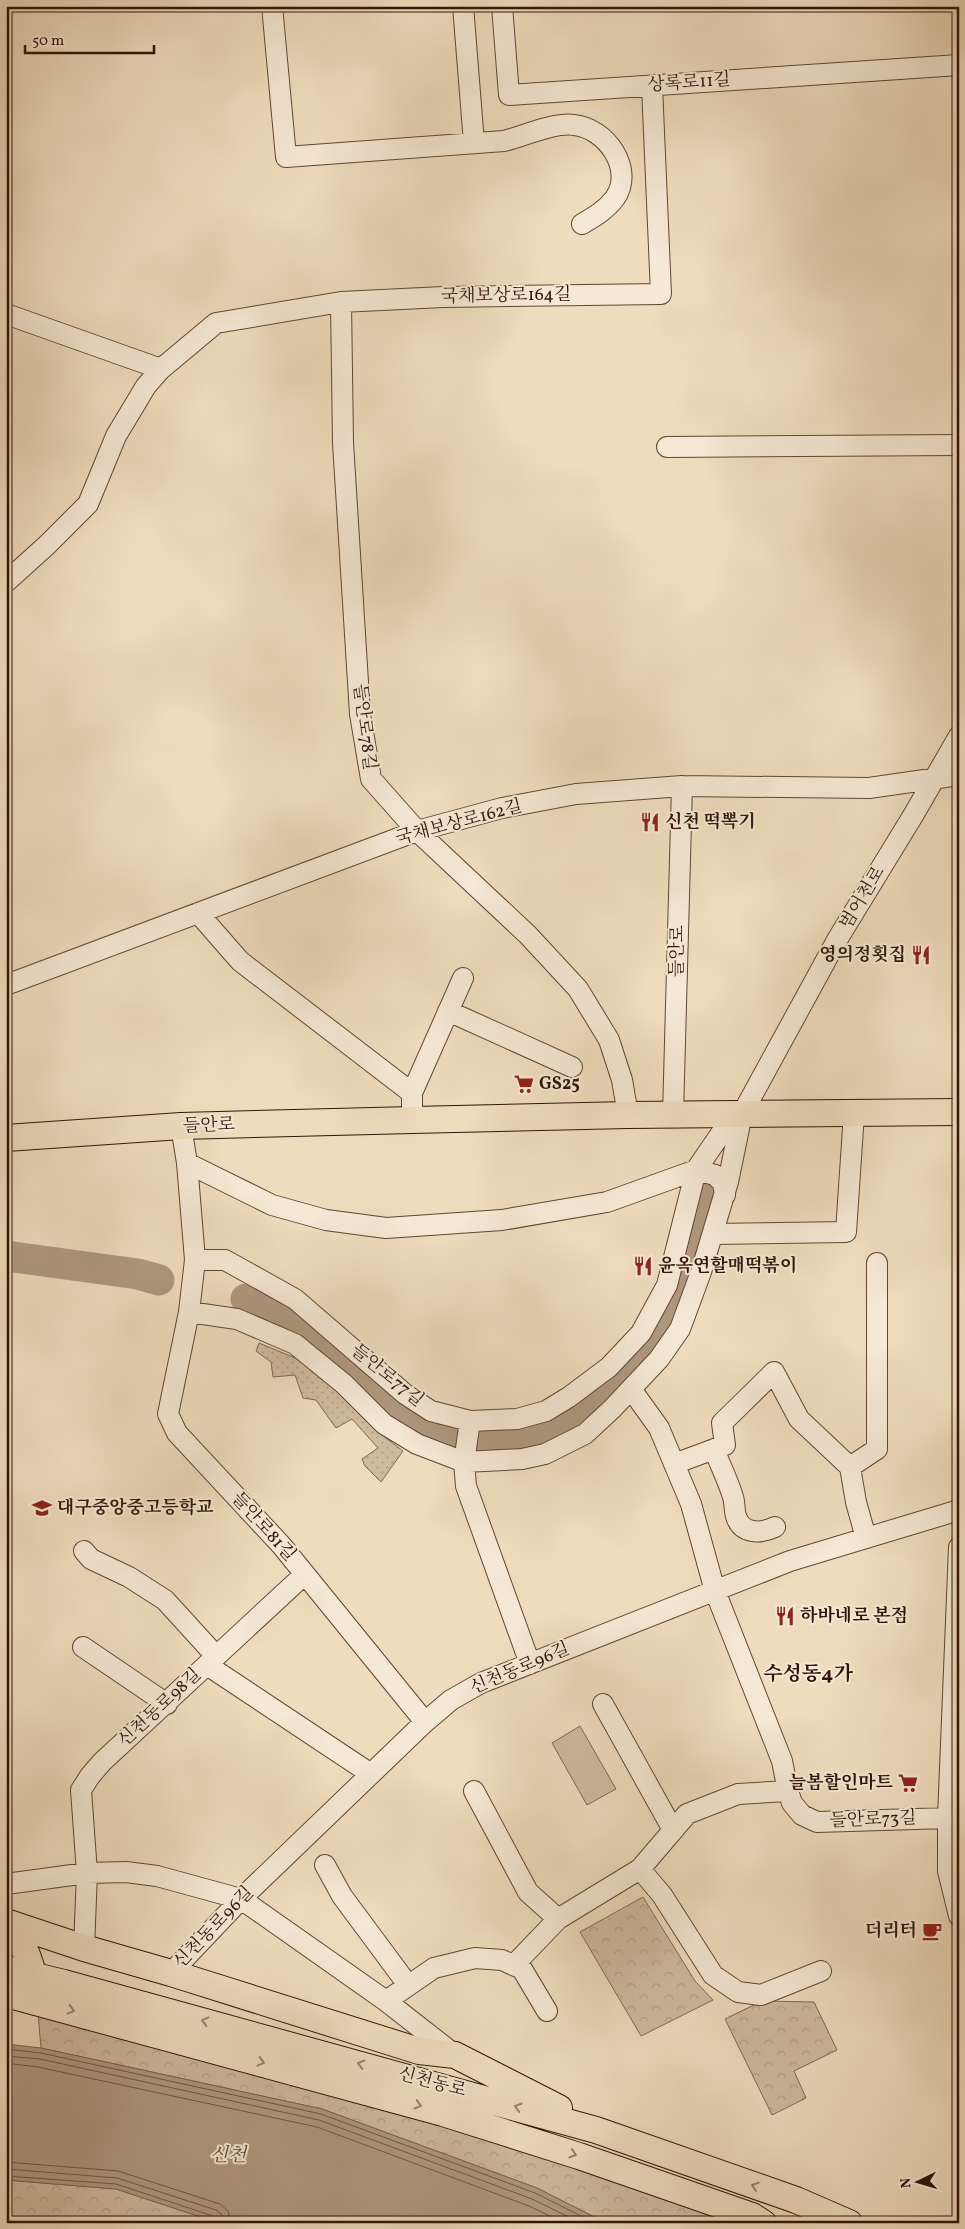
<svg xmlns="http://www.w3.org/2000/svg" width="965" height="2229" font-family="Vollkorn,'Noto Serif KR',serif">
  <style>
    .grass { fill: url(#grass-dots); stroke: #806753 }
    .park { fill: url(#park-crowns); stroke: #806753 }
    .garden { fill: #cfba9e; stroke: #806753 }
    .water { fill: #af987f; stroke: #7d634f }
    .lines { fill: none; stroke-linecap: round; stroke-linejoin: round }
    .shore { stroke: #705644; stroke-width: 1 }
    .river { stroke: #af987f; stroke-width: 31 }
    .minor-casing { stroke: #614635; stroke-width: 22 }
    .major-casing { stroke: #321408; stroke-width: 28 }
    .minor { stroke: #f5e8d4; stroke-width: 20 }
    .major { stroke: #efdcbd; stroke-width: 26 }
    .oneway { stroke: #9a826c }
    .labels { text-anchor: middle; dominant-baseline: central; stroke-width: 4; stroke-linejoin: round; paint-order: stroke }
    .street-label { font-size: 18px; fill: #321408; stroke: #f5e8d4 }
    .poi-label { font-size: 18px; font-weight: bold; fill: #321408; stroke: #f5e8d4; text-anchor: start }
    .water-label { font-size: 19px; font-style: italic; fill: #644938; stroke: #f5e8d4 }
    .quarter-label { font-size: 20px; font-weight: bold; fill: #321408; stroke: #f5e8d4 }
  </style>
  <defs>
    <pattern id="grass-dots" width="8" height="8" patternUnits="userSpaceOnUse" patternTransform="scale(1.25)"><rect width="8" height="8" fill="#cfba9e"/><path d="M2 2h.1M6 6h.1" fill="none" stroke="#b29f87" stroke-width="1.8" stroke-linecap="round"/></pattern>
    <pattern id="park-crowns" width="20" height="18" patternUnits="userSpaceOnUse" patternTransform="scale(1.25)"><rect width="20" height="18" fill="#cfba9e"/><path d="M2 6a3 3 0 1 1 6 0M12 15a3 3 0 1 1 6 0" fill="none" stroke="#b29f87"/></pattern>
  </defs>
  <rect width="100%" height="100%" fill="#efdcbd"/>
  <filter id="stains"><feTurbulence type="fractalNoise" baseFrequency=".004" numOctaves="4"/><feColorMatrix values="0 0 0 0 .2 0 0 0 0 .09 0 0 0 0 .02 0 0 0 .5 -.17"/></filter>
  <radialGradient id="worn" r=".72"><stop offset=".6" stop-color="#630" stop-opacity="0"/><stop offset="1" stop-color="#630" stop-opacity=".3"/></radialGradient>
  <path class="grass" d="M259,1343L312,1365L382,1435L403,1451L381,1482L365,1466L362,1459L378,1448L352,1419L336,1428L316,1400L303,1398L295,1375L273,1377L271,1362L256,1351Z"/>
  <path class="park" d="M643,1897L695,1981L713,2000L641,2036L580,1932Z
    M762,2001L814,2002L837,2050L794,2071L806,2098L772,2115L725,2019Z
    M38,2013L213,2054L593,2172L730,2223H606L537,2188L322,2109L41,2048Z
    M6,2180L116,2189L219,2223H6Z"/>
  <path class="garden" d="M580,1726L616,1789L587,1805L552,1743Z"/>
  <path class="water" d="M6,2044L41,2048L322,2109L537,2188L606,2223H219L116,2189L6,2180Z"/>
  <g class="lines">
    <path class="shore" d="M6,2049L41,2053L321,2114L535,2193L595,2223
      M6,2056L40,2059L319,2120L532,2199L581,2223
      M6,2063L38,2067L317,2127L529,2206L564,2223
      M6,2162L118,2171L220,2204L228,2211L231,2223
      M6,2169L117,2178L216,2210L222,2215L224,2223
      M6,2176L116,2184L213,2216L217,2223"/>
    <path class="river" d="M6,1256L138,1274L159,1280
      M246,1299C259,1305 276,1309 288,1317C313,1334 341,1357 364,1378C386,1396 407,1419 433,1431C485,1454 553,1437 596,1402C608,1393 617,1380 627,1370C646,1351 665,1333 678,1309C695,1275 701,1234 711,1197"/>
    <defs>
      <path id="minor" d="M272,6L286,157L504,141C524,136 555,122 574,125C606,128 635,169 615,198C606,210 594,217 582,224
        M463,6L474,143
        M502,6L509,95L959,65
        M341,302L343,443L360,714L371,779L417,831L528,935L578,989L609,1040L622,1080L628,1115
        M6,314L161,369
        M667,447L959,445
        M6,582L47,545L88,504L116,436L146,386L161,369L216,323L341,302L443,297L661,294L652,86
        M198,913L240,961L412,1093V1120
        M6,985L417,831L502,808L576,794L682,786L869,788L959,775
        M448,1011L572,1067
        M412,1093L463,978
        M673,1115L682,786
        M181,1126L187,1163L195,1260L189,1312L168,1414L177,1433L282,1546L425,1722
        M187,1163L272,1205L326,1220L386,1228L502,1220L607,1202L696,1170L715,1175L723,1183L725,1195
        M713,1234L846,1232L854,1113
        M195,1260H225L295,1299L405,1394L431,1411L470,1421L517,1419L546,1411L569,1397L609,1367L641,1333L667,1285L696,1170L724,1129L742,1114
        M189,1312L237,1319L295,1344L344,1384L384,1424L417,1444L464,1462L522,1459L545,1454L585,1434L612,1409L659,1359L680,1329L701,1272L728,1182L742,1114L837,940L914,814L959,736
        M631,1389L659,1428L691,1504L715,1591L782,1761L788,1791L792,1803L802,1815L817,1822L948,1818
        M470,1421L464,1462L466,1486L530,1664
        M714,1449C720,1465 728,1480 733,1497C735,1503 734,1510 736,1516C741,1534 760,1534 775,1527
        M674,1464L725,1445L722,1423L774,1372L799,1419L850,1467L856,1502L866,1538
        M850,1467L877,1449V1263
        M959,1547L948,1818V1871L959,1916
        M84,1551L91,1559L129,1577L165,1600L216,1656
        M83,1647L167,1704
        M207,1665L371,1774
        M603,1704L673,1830
        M474,1791L528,1892L558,1919
        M325,1865L342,1896L408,1985
        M640,1869L662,1895L713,1975L738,1992L761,1995L821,1971
        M6,1884L87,1873L126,1872L157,1876L241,1899L386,2001L455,2055
        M84,1948L87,1873L81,1790L90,1776L102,1762L305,1574
        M514,1965L558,1919L640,1869L687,1814L738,1794L788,1791
        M171,1973L241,1899L425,1722L451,1700L481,1683L790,1561L959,1510
        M386,2001L434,1968L475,1958L502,1960L522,1969L547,2011"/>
      <path id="major" d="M6,1138L181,1126L412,1120L628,1115L959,1112
        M6,1922L84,1948L171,1973L419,2051L455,2055L559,2108
        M6,1933C29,1941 30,1968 37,1988
        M6,1969L64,1983L596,2130L796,2200L849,2223
        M6,1994L443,2113L579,2156L752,2216L763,2223"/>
    </defs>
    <use href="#minor" class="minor-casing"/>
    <use href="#major" class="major-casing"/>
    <use href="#minor" class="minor"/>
    <use href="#major" class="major"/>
  </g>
  <defs><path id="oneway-chevron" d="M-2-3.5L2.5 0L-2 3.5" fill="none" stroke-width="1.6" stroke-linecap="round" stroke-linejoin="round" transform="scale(1.25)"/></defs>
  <g class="oneway">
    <use href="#oneway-chevron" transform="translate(71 2010) rotate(15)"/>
    <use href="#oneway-chevron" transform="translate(205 2021) rotate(-165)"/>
    <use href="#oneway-chevron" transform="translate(261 2062) rotate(15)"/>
    <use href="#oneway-chevron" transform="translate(361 2064) rotate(-165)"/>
    <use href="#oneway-chevron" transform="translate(418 2105) rotate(16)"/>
    <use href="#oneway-chevron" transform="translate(518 2107) rotate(-164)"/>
    <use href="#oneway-chevron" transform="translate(573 2154) rotate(18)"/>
    <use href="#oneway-chevron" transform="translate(755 2186) rotate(-161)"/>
  </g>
  <defs>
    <symbol id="restaurant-bare" viewBox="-9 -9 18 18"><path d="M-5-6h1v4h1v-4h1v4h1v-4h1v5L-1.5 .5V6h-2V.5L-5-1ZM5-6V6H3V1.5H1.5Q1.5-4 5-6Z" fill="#8f2418" stroke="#f5e8d4" stroke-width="2.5" paint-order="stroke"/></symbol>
    <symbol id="supermarket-bare" viewBox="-9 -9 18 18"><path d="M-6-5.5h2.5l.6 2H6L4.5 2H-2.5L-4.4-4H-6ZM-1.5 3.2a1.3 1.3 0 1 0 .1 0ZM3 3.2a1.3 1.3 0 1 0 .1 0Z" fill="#8f2418" stroke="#f5e8d4" stroke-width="2.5" paint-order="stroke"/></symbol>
    <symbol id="school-bare" viewBox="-9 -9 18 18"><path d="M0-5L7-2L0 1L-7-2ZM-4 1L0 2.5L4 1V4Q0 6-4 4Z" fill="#8f2418" stroke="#f5e8d4" stroke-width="2.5" paint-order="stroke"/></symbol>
    <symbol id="cafe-bare" viewBox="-9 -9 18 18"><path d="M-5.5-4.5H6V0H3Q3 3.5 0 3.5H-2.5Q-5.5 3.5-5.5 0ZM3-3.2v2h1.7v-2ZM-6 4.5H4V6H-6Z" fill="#8f2418" stroke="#f5e8d4" stroke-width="2.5" paint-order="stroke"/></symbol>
  </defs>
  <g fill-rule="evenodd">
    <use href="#restaurant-bare" x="636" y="808" width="28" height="28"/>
    <use href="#restaurant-bare" x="907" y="941" width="28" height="28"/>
    <use href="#supermarket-bare" x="510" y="1070" width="28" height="28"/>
    <use href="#restaurant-bare" x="629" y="1252" width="28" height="28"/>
    <use href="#school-bare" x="28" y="1494" width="28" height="28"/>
    <use href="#restaurant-bare" x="771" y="1602" width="28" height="28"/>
    <use href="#supermarket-bare" x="894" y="1769" width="28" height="28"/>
    <use href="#cafe-bare" x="918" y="1917" width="28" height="28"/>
  </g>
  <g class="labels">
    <g class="street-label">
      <text transform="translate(689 83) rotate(-4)">상록로11길</text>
      <text transform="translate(506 296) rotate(-1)">국채보상로164길</text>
      <text transform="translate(364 727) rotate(83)">들안로78길</text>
      <text transform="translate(459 823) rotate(-15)">국채보상로162길</text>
      <text transform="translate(863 898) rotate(-59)">범어천로</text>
      <text transform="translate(678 951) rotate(-89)">들안로</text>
      <text transform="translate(209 1126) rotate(-2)">들안로</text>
      <text transform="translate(387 1376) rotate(39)">들안로77길</text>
      <text transform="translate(263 1527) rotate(48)">들안로81길</text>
      <text transform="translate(520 1669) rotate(-23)">신천동로96길</text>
      <text transform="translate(160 1708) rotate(-43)">신천동로98길</text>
      <text transform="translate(873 1820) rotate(-2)">들안로73길</text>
      <text transform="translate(214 1928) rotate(-46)">신천동로96길</text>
      <text transform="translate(432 2083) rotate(15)">신천동로</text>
    </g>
    <g class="poi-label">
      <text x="665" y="822">신천 떡뽁기</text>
      <text x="906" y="955" text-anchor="end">영의정횟집</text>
      <text x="539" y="1084">GS25</text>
      <text x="658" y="1266">윤옥연할매떡볶이</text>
      <text x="57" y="1508">대구중앙중고등학교</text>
      <text x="800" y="1616">하바네로 본점</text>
      <text x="893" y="1783" text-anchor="end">늘봄할인마트</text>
      <text x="917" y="1931" text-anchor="end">더리터</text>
    </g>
    <g class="water-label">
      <text x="228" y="2156">신천</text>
    </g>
    <g class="quarter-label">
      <text x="808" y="1675">수성동4가</text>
    </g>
  </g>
  <rect width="965" height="2229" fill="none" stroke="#efdcbd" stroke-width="25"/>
  <rect x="8" y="8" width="950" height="2214" fill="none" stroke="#321408" stroke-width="2.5"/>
  <rect x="12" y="12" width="940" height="2204" fill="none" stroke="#321408"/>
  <g transform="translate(918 2182) rotate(265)" stroke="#f5e8d4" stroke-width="4" paint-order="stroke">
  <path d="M0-4L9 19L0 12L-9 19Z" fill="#321408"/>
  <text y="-8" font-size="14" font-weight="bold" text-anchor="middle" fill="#321408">N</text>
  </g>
  <path d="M25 45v8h129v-8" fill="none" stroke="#321408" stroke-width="2.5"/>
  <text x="32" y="45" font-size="15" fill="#321408" stroke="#f5e8d4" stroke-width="4" paint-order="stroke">50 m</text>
  <rect width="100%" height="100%" filter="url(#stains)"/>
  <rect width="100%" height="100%" fill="url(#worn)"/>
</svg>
